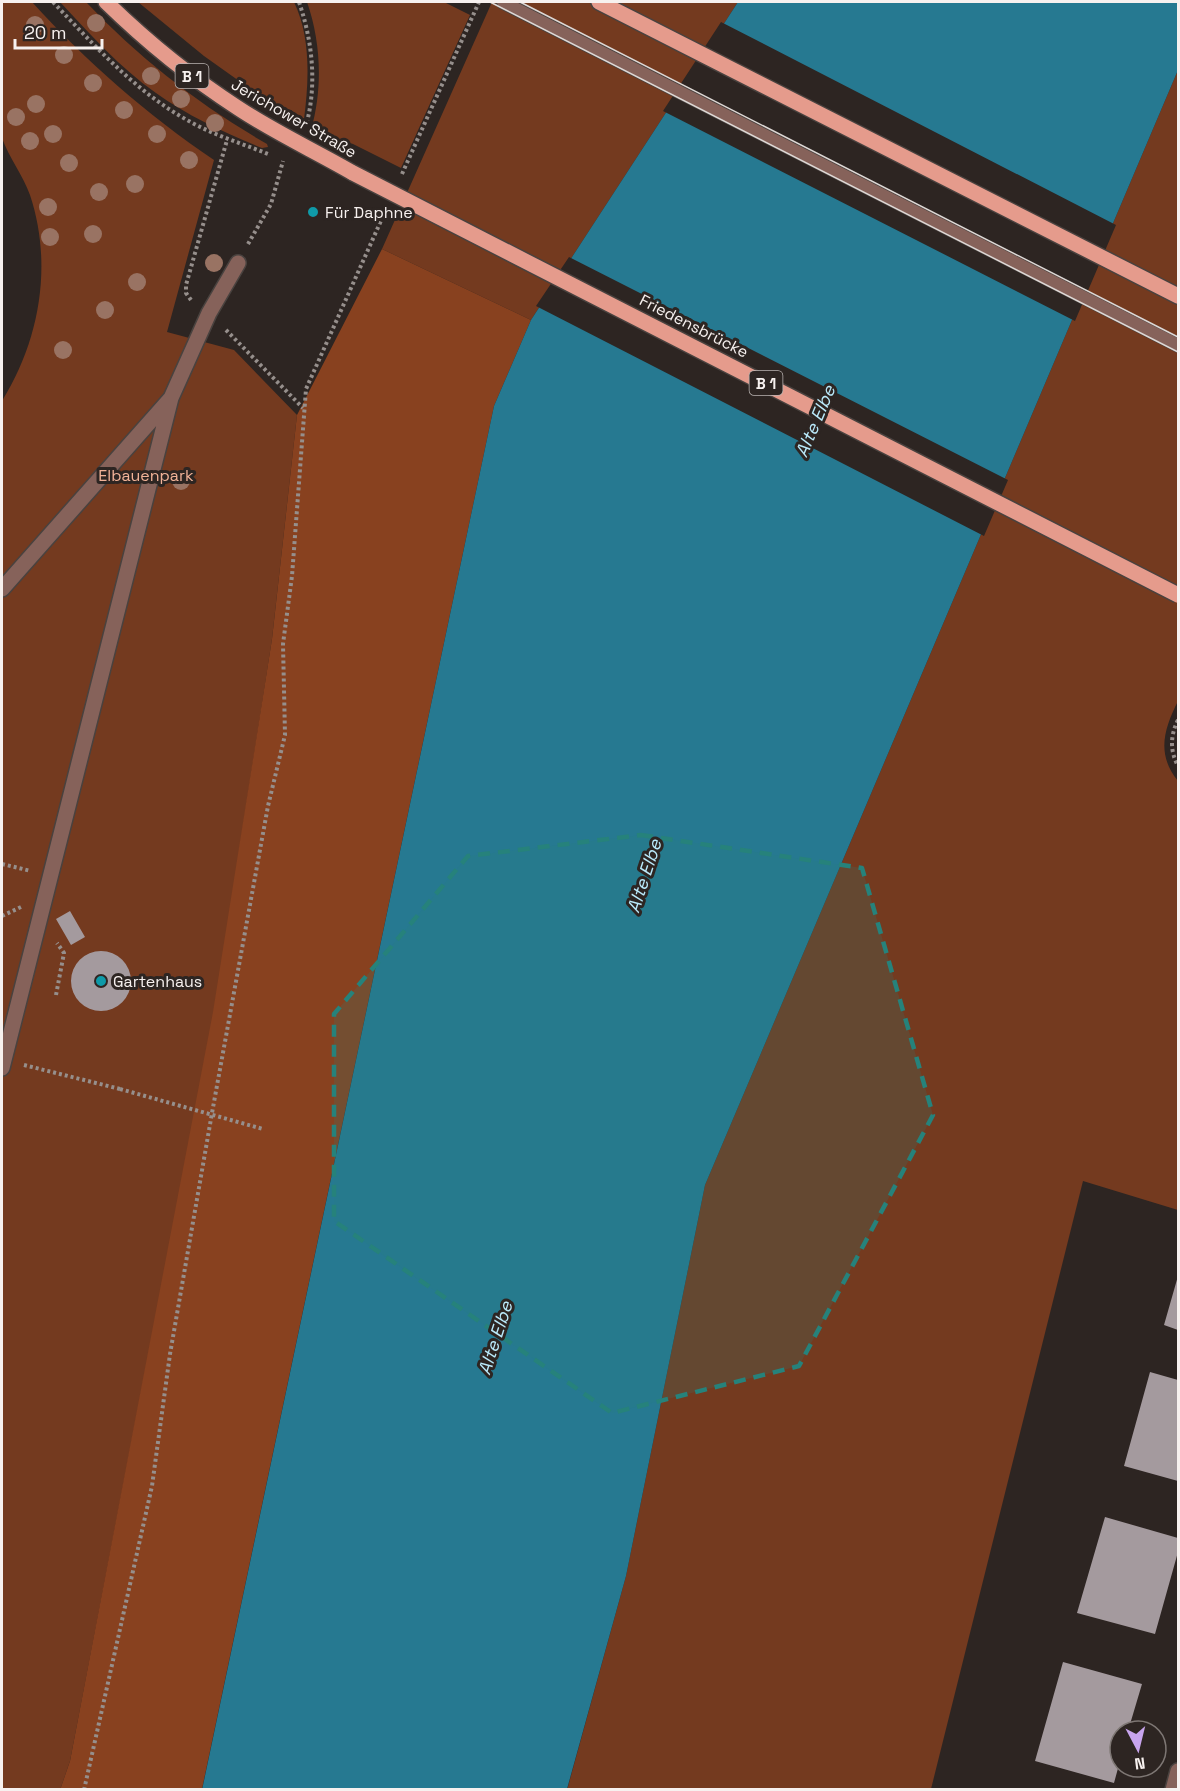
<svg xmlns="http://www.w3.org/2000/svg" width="1180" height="1791" font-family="'Space Grotesk',sans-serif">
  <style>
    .green { fill: #743a1f }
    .forest { fill: #88411f }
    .water { fill: #267991 }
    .pier { fill: #2d2522 }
    .building { fill: #a49a9e }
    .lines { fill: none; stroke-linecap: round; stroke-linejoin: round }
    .lane-casing { stroke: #49423f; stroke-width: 15 }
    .street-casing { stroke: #49423f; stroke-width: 18 }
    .primary-casing { stroke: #49423f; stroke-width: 18 }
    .path { stroke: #968f8c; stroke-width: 4; stroke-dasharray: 3 3; stroke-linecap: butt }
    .lane { stroke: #86625a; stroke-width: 12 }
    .street { stroke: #86625a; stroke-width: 15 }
    .primary { stroke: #e59b8c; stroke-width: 15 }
    .tram { stroke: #ded8d5; stroke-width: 1.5 }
    .primary-bridge-casing { stroke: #49423f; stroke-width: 18; stroke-linecap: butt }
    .path-bridge { stroke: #968f8c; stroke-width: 4; stroke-dasharray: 3 3; stroke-linecap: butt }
    .primary-bridge { stroke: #e59b8c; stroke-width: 15 }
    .tree { fill: #997363 }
    .marked { fill: #26827b; fill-opacity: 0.2; stroke: #26827b; stroke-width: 4.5; stroke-dasharray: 12 8; stroke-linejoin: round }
    .culture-dot { fill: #0f9aa8; stroke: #2d2522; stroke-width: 2 }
    .labels { text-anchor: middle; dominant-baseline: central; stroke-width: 6; stroke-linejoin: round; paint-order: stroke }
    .shield { fill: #2d2522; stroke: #bab4b2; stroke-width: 1.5 }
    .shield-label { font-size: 15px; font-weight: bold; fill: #f7f1ef }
    .street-label { font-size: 16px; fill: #f7f1ef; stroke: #2d2522 }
    .poi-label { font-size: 16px; fill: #f7f1ef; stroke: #2d2522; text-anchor: start }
    .park-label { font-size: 16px; fill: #f2b398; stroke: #2d2522 }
    .water-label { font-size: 18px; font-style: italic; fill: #baeafb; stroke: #2d2522 }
  </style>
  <rect width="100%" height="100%" fill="#2d2522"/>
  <path class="green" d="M2,2H32C87,62 146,114 214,160L167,332L234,350L297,415L272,639L214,1014L70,1761L60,1790L2,1789V401C40,340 53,264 30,195C23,175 9,158 2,138C0,128 2,113 2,102C2,68 2,35 2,2Z
    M60,2H86C139,58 199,105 267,144L268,147L262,148C225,133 188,116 156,93C120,68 89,33 60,2Z
    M138,2H294C311,37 309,81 304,119L291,110L284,113L204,56Z
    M307,2H444L470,15L401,168L353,144L311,130C323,88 321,42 307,2Z
    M492,2H738L531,320L382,249Z
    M1178,70V701C1164,729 1156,754 1178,781V1210L1083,1181L931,1789L567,1790L626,1576L705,1185Z"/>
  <path class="forest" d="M382,249L531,320L494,406L202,1789L60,1790L70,1761L213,1012L272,639L297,415Z"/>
  <path class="water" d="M738,2H1178V70L705,1185L626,1576L567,1789L202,1790L494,406L531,320Z"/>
  <path class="pier" d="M721,22L1116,225L1075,321L663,111Z
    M569,257L1008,480L984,536L536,306Z"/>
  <path class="building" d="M70,911L85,937L71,945L56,919Z
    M71 981a30 30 0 1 1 60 0a30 30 0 1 1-60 0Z
    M1178,1276V1330L1164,1325Z
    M1150,1372L1178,1380V1481L1124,1466Z
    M1105,1517L1178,1538V1552L1155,1634L1077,1613Z
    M1063,1662L1142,1684L1128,1731H1120V1761L1114,1783L1035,1761Z"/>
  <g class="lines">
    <defs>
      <path id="lane" d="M503,2L1178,345"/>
      <path id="street" d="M2,589L171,398L209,313L238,263
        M2,1068L171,398
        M1173,1790L1178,1771"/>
      <path id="primary" d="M106,2C146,41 190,77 238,108C274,132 315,151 353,173
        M599,2L1178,296"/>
    </defs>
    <use href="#lane" class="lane-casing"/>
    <use href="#street" class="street-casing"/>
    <use href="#primary" class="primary-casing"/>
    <path class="path" d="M53,2C94,45 135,91 187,120C213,135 241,143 268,154
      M299,2C312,40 317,82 307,122
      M402,174L479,2
      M248,244L271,204L283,161
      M191,300L186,293V285L227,140
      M226,330L303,408
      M1178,720C1170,736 1170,751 1178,766
      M2,864L31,871
      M2,916L21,907
      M56,995L64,953L57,943
      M24,1065L120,1089
      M84,1790L152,1486L170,1354L212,1113L268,806L285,735L283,644L292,576L306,389L384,214"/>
    <use href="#lane" class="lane"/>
    <use href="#street" class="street"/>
    <use href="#primary" class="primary"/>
    <path class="tram" d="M490,2L1178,352
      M520,2L1178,337"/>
    <defs>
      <path id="primary-bridge" d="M353,173L1178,595"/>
    </defs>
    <use href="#primary-bridge" class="primary-bridge-casing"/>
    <path class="path-bridge" d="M120,1089L263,1129"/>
    <use href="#primary-bridge" class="primary-bridge"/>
  </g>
  <g class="tree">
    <circle cx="96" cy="23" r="9"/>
    <circle cx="35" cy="25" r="9"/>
    <circle cx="64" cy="55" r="9"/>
    <circle cx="151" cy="76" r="9"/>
    <circle cx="93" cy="83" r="9"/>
    <circle cx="181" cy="99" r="9"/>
    <circle cx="36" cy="104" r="9"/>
    <circle cx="124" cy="110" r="9"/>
    <circle cx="16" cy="117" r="9"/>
    <circle cx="215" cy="123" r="9"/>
    <circle cx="53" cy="134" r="9"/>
    <circle cx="157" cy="134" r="9"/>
    <circle cx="30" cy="141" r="9"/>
    <circle cx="189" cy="160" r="9"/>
    <circle cx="69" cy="163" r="9"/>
    <circle cx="135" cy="184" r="9"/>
    <circle cx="99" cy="192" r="9"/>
    <circle cx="48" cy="207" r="9"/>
    <circle cx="93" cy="234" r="9"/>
    <circle cx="50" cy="237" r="9"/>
    <circle cx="214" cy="263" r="9"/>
    <circle cx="137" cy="282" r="9"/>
    <circle cx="105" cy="310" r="9"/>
    <circle cx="63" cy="350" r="9"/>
    <circle cx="181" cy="481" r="9"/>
  </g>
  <path class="marked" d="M641,835L862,868L933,1115L799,1366L612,1413L334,1221V1014L468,856Z"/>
  <g class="culture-dot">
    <circle cx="313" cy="212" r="6"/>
    <circle cx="101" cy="981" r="6"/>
  </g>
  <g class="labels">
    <g class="shield">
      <rect x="175.5" y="64" width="33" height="24" rx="4.5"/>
      <rect x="749.5" y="371" width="33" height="24" rx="4.5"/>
    </g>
    <g class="shield-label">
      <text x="192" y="76">B 1</text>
      <text x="766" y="383">B 1</text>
    </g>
    <g class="street-label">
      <text transform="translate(294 118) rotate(30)">Jerichower Straße</text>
      <text transform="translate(694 326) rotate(27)">Friedensbrücke</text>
    </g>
    <g class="poi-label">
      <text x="325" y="212">Für Daphne</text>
      <text x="113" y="981">Gartenhaus</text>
    </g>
    <g class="park-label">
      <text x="146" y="475">Elbauenpark</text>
    </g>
    <g class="water-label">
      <text transform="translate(815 421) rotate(-67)">Alte Elbe</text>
      <text transform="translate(644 876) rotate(-72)">Alte Elbe</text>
      <text transform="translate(495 1338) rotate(-72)">Alte Elbe</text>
    </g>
  </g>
  <rect width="1180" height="1791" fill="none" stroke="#f7f1ef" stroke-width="6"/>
  <g transform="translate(1138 1749) rotate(173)"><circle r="28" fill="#2d2522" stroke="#7e7774" stroke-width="1.5"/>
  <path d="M0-4.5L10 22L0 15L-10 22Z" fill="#c8a5ee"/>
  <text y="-9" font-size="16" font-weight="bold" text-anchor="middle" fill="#f7f1ef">N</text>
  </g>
  <path d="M15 39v9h87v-9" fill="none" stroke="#f7f1ef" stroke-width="3"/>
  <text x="24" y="39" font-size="18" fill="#f7f1ef" stroke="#2d2522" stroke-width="4.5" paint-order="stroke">20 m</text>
</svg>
